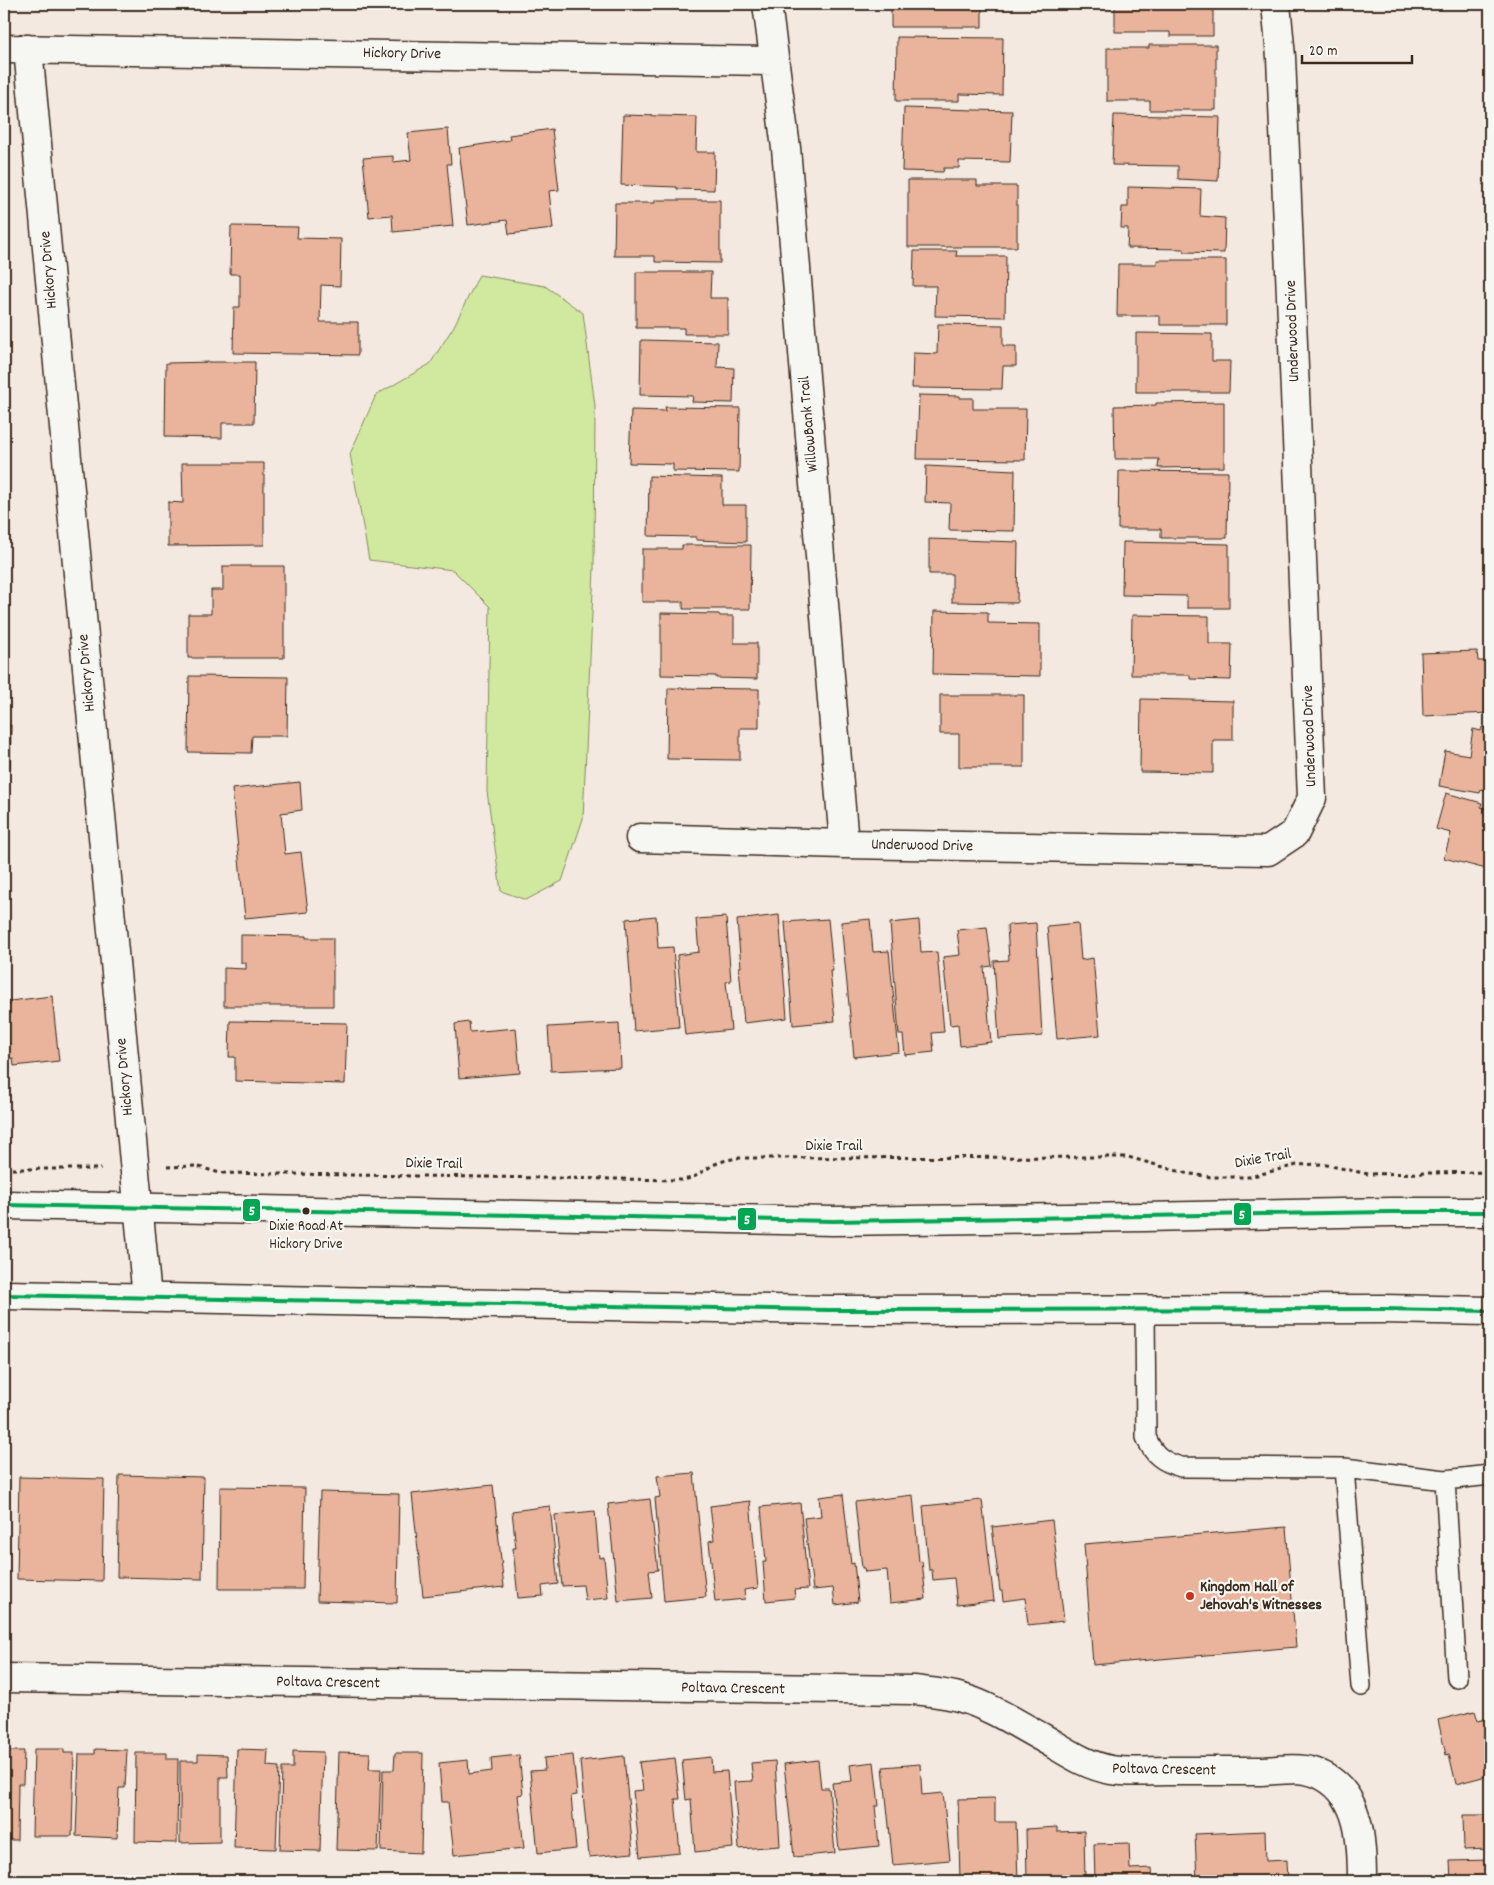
<svg xmlns="http://www.w3.org/2000/svg" width="1494" height="1885" font-family="Dekko,sans-serif">
  <style>
    .green { fill: #d0e99f; stroke: #868a5e }
    .building { fill: #e9b49b; stroke: #3b2a1e }
    .lines { fill: none; stroke-linecap: round; stroke-linejoin: round }
    .lane-casing { stroke: #3b2a1e; stroke-width: 22 }
    .street-casing { stroke: #3b2a1e; stroke-width: 31 }
    .secondary-casing { stroke: #3b2a1e; stroke-width: 31 }
    .path { stroke: #3b2a1e; stroke-width: 3; stroke-dasharray: 4 4; stroke-linecap: butt }
    .lane { stroke: #f6f6f2; stroke-width: 19 }
    .street { stroke: #f6f6f2; stroke-width: 28 }
    .secondary { stroke: #f6f6f2; stroke-width: 28 }
    .bus-1-casing { stroke: #f6f6f2; stroke-width: 8 }
    .bus-1 { stroke: #00a651; stroke-width: 4 }
    .bus-dot { fill: #3b2a1e; stroke: #f6f6f2; stroke-width: 2 }
    .poi-dot { fill: #c8321e; stroke: #f6f6f2; stroke-width: 2 }
    .labels { text-anchor: middle; dominant-baseline: central; stroke-width: 4.5; stroke-linejoin: round; paint-order: stroke }
    .bus-label { font-size: 15px; fill: #3b2a1e; stroke: #f6f6f2 }
    .street-label { font-size: 16px; fill: #3b2a1e; stroke: #f6f6f2 }
    .poi-label { font-size: 16px; font-weight: bold; fill: #3b2a1e; stroke: #f6f6f2; text-anchor: start }
    .line-badge { stroke: #f6f6f2; stroke-width: 2 }
    .badge-label { font-size: 14px; text-anchor: middle; font-weight: bold; fill: #fff }
  </style>
  <rect width="100%" height="100%" fill="#f3e9e1"/>
  <filter id="ink" filterUnits="userSpaceOnUse"><feTurbulence type="fractalNoise" baseFrequency=".02" numOctaves="2"/><feDisplacementMap in="SourceGraphic" scale="10" xChannelSelector="R" yChannelSelector="G"/><feConvolveMatrix kernelMatrix="1 2 1 2 8 2 1 2 1" color-interpolation-filters="sRGB"/></filter>
  <g filter="url(#ink)">
    <path class="green" d="M479,275L545,286L583,313L595,406L594,568L583,819L562,881L526,900L501,891L487,791L490,607L453,570L369,560L350,454L376,395L430,364L454,326Z"/>
    <path class="building" d="M891,4H994V6H982V27H891Z
      M1115,4H1213V36H1170V32H1115Z
      M897,37L1003,38L1002,95L959,94V101H896Z
      M1149,45H1216V110H1150V101H1107V48H1149Z
      M904,108L1012,111L1010,162L959,161V168H944L943,172L902,171Z
      M623,115L697,117L696,152H715L714,190L677,189V187L621,185Z
      M1114,115L1220,117L1218,181L1178,179V166L1112,165Z
      M448,129L451,164H447L453,226L393,232L392,215L369,217L363,158L393,156V162L411,160L408,133Z
      M552,129L559,190L549,191L553,229L509,234L507,220L468,225L459,148L510,140L509,135Z
      M908,180H977V186H1017V247H908Z
      M1128,187L1201,189L1200,216L1225,218L1224,253L1184,252V249L1127,248L1128,228H1121L1122,207H1128Z
      M655,200H720V263L655,262V256H614L615,203H655Z
      M231,226L298,227L297,238L341,239L340,286L321,285L320,322H358V355L233,353L234,307H240V274H230Z
      M914,251H957L956,256H1006L1005,317L935,316L936,286H913Z
      M1157,260H1226V325H1160V316H1117L1118,264H1157Z
      M636,272H711L710,298H728V334H684V328H636Z
      M938,324L1003,325V346H1016V366H1003L1002,389L912,388L913,353L937,354Z
      M1136,333L1212,334V361H1230L1229,392H1136Z
      M641,340L718,342L717,367L734,368L733,403L692,402L693,396L640,395Z
      M214,362H255L254,423H222V438L165,437L166,363Z
      M919,395L960,396V398H973V409H1026L1025,460L917,459Z
      M1224,402V467L1158,468L1159,459H1115L1114,406L1156,405V403Z
      M665,407L740,408L739,472L673,471V464L629,463L631,410L666,411Z
      M182,463H264V545L168,546V502L183,503Z
      M926,466L1015,470L1014,531L949,530L950,503L925,502Z
      M1119,471L1228,472L1227,538H1161V529H1118Z
      M649,476L722,478V505H746V542L696,540V537L648,536Z
      M929,539L1018,542L1017,603L952,602V574H929Z
      M1123,542L1229,544V608H1187V596L1122,595Z
      M682,545H751L750,609H683V602H642V549H682Z
      M223,566H284V658H188V614H211V590H223Z
      M934,611L988,612V623L1040,624V676L933,674Z
      M661,613L719,614L720,616H734V643H757V679L716,678V676L661,675Z
      M1132,615L1209,616V644H1232L1231,680L1190,679V675H1131Z
      M1477,651L1478,661H1490V713L1423,716L1421,653Z
      M189,676L288,677L287,736H252L251,753L188,752Z
      M668,688L759,689V728H740V760L667,759Z
      M940,695H1024V767H959V734H940Z
      M1141,699L1233,701V740H1213V773L1140,772Z
      M4,725H11L10,769H4Z
      M1482,727L1490,728V791L1481,789L1480,793L1439,786L1445,751L1469,755L1473,729L1481,731Z
      M300,782L302,810L281,813L285,854L301,852L308,912L245,918L232,789Z
      M1446,793L1482,803L1481,807L1490,809V870L1444,858L1451,833L1436,829Z
      M779,915L787,1018L744,1023L739,967H741L737,920Z
      M656,916L658,948L673,947L679,1027L634,1031L626,919Z
      M726,917L731,981L726,982L731,1030L685,1035L677,955L699,952L696,919Z
      M828,919L833,971H830L835,1021L793,1025L785,922Z
      M870,919L873,952L889,951L899,1052L854,1057L841,922Z
      M919,920L921,953L937,952L944,1032L932,1033L934,1052L905,1055L903,1035H899L890,923Z
      M1036,923L1042,1036L999,1039L994,961L1009,960L1007,925Z
      M1078,923L1081,960L1093,958L1100,1035L1057,1039L1047,926Z
      M987,927L992,966L984,967L991,1042L960,1046L958,1024L950,1025L943,957L960,955L957,930Z
      M241,935L306,936V938H333V1006H224V968L246,969V963H241Z
      M52,996L59,1061L14,1066L13,1058L4,1059V1005H10V1001Z
      M230,1021L347,1023L345,1084L235,1081V1057H229Z
      M469,1022L470,1032L516,1028L520,1073L459,1078L455,1024Z
      M619,1023L621,1068L551,1071L548,1027Z
      M694,1473L706,1597L664,1601L655,1498L660,1497L657,1476Z
      M119,1475L204,1477L202,1579L117,1577Z
      M19,1477L104,1479L102,1581L17,1579Z
      M493,1485L504,1587L423,1596L412,1494Z
      M220,1487L305,1488L303,1589H219Z
      M320,1492L399,1494L397,1603L317,1601Z
      M843,1494L851,1564L854,1563L858,1602L835,1605L833,1588L813,1590L804,1518L821,1516L819,1497Z
      M913,1495L919,1562L922,1561L926,1599L890,1603L887,1570L865,1572L864,1568H862L855,1502Z
      M650,1499L658,1570L649,1571L652,1598L618,1601L608,1504Z
      M982,1500L994,1601L957,1605L954,1578L933,1580L932,1570H929L923,1506Z
      M750,1501L758,1588L744,1590L745,1599L715,1602L709,1541L714,1540L710,1506Z
      M800,1503L808,1589L794,1590L795,1598L766,1601L763,1562H766L761,1507Z
      M550,1506L558,1584L542,1586L543,1596L518,1598L513,1548H516L512,1511Z
      M595,1511L599,1558L604,1557L608,1598L585,1600L583,1585L562,1586L555,1515Z
      M1052,1520L1064,1621L1028,1625L1025,1598L1003,1601L1002,1591H1000L992,1527Z
      M1286,1527L1296,1647L1093,1665L1084,1544Z
      M1475,1711L1478,1721L1490,1718V1775L1456,1784L1449,1754L1446,1755L1438,1720Z
      M34,1749H64V1753H74L72,1836H32Z
      M95,1749L127,1750L125,1788H119L117,1838L76,1836L79,1754H95Z
      M237,1749L268,1750L267,1766L279,1767L276,1849L234,1848Z
      M4,1751H24L23,1784H18L17,1840H4Z
      M293,1751L323,1752L320,1851L280,1850L282,1768H293Z
      M339,1752L370,1753L369,1769H381L378,1851L336,1850Z
      M136,1753H167V1759H178L177,1843L135,1842Z
      M395,1753H423L421,1853L381,1851L383,1770H394Z
      M198,1754L227,1755L228,1777H220V1842L180,1843V1761H198Z
      M519,1755L523,1794L518,1795L524,1848L454,1855L448,1802H442L439,1763L468,1760L469,1774L492,1771L491,1758Z
      M573,1755L577,1795L571,1796L576,1849L538,1853L530,1771L545,1770L544,1758Z
      M624,1756L633,1853L589,1857L580,1761Z
      M711,1757L712,1772L727,1771L733,1848L695,1852L691,1799L686,1800L682,1760Z
      M675,1758L680,1799H675L680,1853L640,1857L633,1791L643,1790L639,1762Z
      M818,1760L821,1788H829L835,1853L794,1857L784,1764Z
      M775,1761L780,1846L739,1849L734,1782L753,1781L751,1763Z
      M874,1762L879,1806H875L879,1846L839,1850L832,1783L852,1781L850,1765Z
      M920,1764L922,1795L943,1793L950,1860L893,1865L883,1767Z
      M1489,1788H1490V1849L1464,1850L1463,1815H1490Z
      M995,1798V1822H1016L1018,1881H960L958,1799Z
      M1057,1827V1832L1084,1831L1085,1881H1027L1026,1829Z
      M1265,1831L1266,1861L1287,1860L1288,1881H1197L1195,1834Z
      M1129,1843L1130,1869L1152,1868L1153,1881H1095L1094,1844Z
      M1490,1860V1881H1451L1450,1861Z"/>
    <g class="lines">
      <defs>
        <path id="lane" d="M1145,1309L1146,1437C1153,1455 1163,1462 1181,1467L1344,1468L1445,1480L1490,1475
          M1344,1468L1361,1686
          M1445,1480L1457,1678"/>
        <path id="street" d="M767,4L786,148L844,844
          M4,49L775,61
          M28,49L147,1298
          M640,838L844,844L1268,851L1295,833L1312,798L1281,57L1276,4
          M4,1678L914,1690C930,1692 946,1693 962,1698C990,1706 1017,1724 1043,1738C1066,1751 1084,1765 1111,1770C1129,1773 1149,1771 1167,1771C1199,1771 1230,1771 1262,1771C1284,1770 1304,1765 1325,1777C1361,1797 1362,1844 1362,1881"/>
        <path id="secondary" d="M4,1205L833,1221L1144,1217L1391,1212H1490
          M4,1295L828,1310L1382,1309L1490,1311"/>
      </defs>
      <use href="#lane" class="lane-casing"/>
      <use href="#street" class="street-casing"/>
      <use href="#secondary" class="secondary-casing"/>
      <path class="path" d="M167,1167L196,1166L220,1173L682,1180C695,1178 697,1175 707,1169C716,1162 727,1160 737,1158L1128,1157L1185,1173L1211,1177H1249L1297,1165L1322,1164L1368,1174L1490,1172
        M4,1169H101"/>
      <use href="#lane" class="lane"/>
      <use href="#street" class="street"/>
      <use href="#secondary" class="secondary"/>
      <defs>
        <path id="bus-1" d="M4,1205L833,1221L1391,1212H1490
          M4,1295L828,1310L1382,1309L1490,1311"/>
      </defs>
      <use href="#bus-1" class="bus-1-casing"/>
      <use href="#bus-1" class="bus-1"/>
    </g>
  </g>
  <circle class="bus-dot" cx="306" cy="1211" r="4.5"/>
  <circle class="poi-dot" cx="1190" cy="1596" r="5"/>
  <g class="labels">
    <g class="bus-label">
      <text x="306" y="1227">Dixie Road At<tspan x="306" dy="18">Hickory Drive</tspan></text>
    </g>
    <g class="street-label">
      <text transform="translate(402 54) rotate(1)">Hickory Drive</text>
      <text transform="translate(49 270) rotate(-95)">Hickory Drive</text>
      <text transform="translate(1293 331) rotate(-92)">Underwood Drive</text>
      <text transform="translate(809 424) rotate(-95)">WillowBank Trail</text>
      <text transform="translate(87 673) rotate(-95)">Hickory Drive</text>
      <text transform="translate(1310 736) rotate(-92)">Underwood Drive</text>
      <text transform="translate(922 846) rotate(1)">Underwood Drive</text>
      <text transform="translate(125 1077) rotate(-95)">Hickory Drive</text>
      <text x="834" y="1146">Dixie Trail</text>
      <text transform="translate(1263 1159) rotate(-10)">Dixie Trail</text>
      <text transform="translate(434 1164) rotate(1)">Dixie Trail</text>
      <text transform="translate(328 1683) rotate(1)">Poltava Crescent</text>
      <text transform="translate(733 1689) rotate(1)">Poltava Crescent</text>
      <text transform="translate(1164 1770) rotate(1)">Poltava Crescent</text>
    </g>
    <g class="poi-label">
      <text x="1200" y="1587">Kingdom Hall of<tspan x="1200" dy="18">Jehovah's Witnesses</tspan></text>
    </g>
  </g>
  <g class="line-badge">
    <rect x="242" y="1198" width="19" height="24" rx="5" fill="#00a651"/>
    <rect x="1233" y="1202" width="19" height="24" rx="5" fill="#00a651"/>
    <rect x="737" y="1207" width="20" height="24" rx="5" fill="#00a651"/>
  </g>
  <g class="badge-label">
    <text x="252" y="1215">5</text>
    <text x="1242" y="1219">5</text>
    <text x="747" y="1224">5</text>
  </g>
  <rect width="1494" height="1885" fill="none" stroke="#f6f6f2" stroke-width="20"/>
  <rect x="10" y="10" width="1474" height="1865" fill="none" stroke="#3b2a1e" stroke-width="2" filter="url(#ink)"/>
  <path d="M1302 55v8h110v-8" fill="none" stroke="#3b2a1e" stroke-width="2.5"/>
  <text x="1309" y="55" font-size="15" fill="#3b2a1e" stroke="#f6f6f2" stroke-width="4" paint-order="stroke">20 m</text>
</svg>
